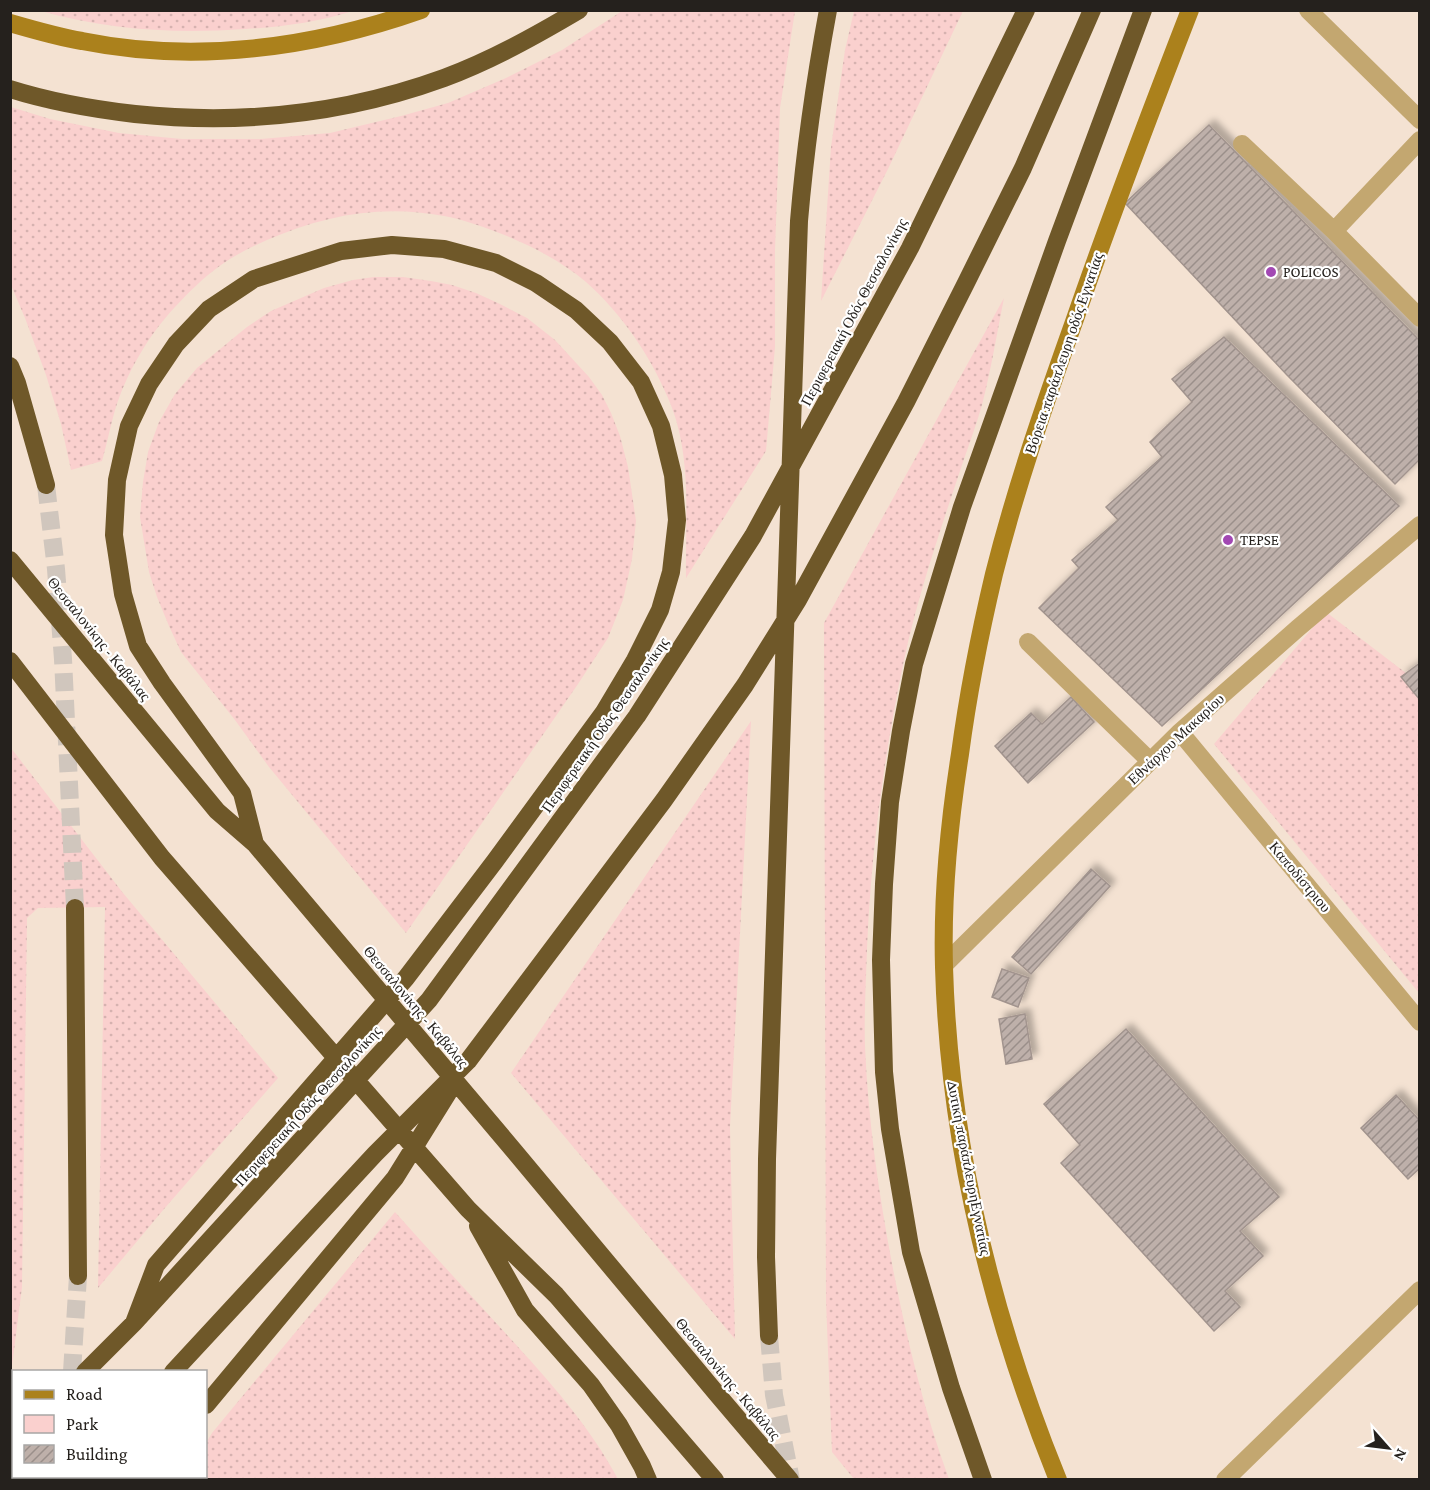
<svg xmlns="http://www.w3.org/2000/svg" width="1430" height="1490" font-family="'Crimson Pro',serif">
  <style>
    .built { fill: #f4e2d2; fill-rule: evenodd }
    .green { fill: url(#green-dots) }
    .building { fill: url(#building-hatch); stroke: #a2948e; stroke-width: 1.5; filter: url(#shadow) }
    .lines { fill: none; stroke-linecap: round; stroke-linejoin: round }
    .highway-tunnel { stroke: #d0c6bd; stroke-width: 18; stroke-dasharray: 18 9; stroke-linecap: butt }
    .lane { stroke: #c3a770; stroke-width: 18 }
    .street { stroke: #c3a770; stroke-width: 18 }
    .secondary { stroke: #ab811c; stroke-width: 18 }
    .highway { stroke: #6f5829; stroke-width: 18 }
    .poi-dot { fill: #a248b3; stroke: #fff; stroke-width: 2 }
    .labels { text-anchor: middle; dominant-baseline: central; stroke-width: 4.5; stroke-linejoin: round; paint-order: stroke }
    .poi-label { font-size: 15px; fill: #25211d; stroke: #fff; text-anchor: start }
    .street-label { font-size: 15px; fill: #25211d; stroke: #fff }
  </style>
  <defs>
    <pattern id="green-dots" width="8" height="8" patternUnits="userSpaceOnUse" patternTransform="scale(1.5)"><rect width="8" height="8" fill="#fad0ce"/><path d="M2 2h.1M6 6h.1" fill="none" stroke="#d6b2b0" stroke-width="1.8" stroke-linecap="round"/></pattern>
    <pattern id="building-hatch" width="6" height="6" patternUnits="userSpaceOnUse" patternTransform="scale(1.5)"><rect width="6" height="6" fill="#beb0aa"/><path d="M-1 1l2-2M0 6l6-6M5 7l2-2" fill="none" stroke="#9a8f8a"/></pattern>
    <filter id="shadow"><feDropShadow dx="5.5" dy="-5.5" stdDeviation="3" flood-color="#0004"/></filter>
  </defs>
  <rect width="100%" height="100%" fill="#fbefe5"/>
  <path class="built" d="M10,11H1419V1479H11ZM14,1372H206V1476H14Z"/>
  <path class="green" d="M41,11H353C318,22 282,27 245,29C177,34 107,30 41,11Z
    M622,11H795L780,108L775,250V347L766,451L686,578C685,517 693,455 668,398C650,355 621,313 586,282C560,260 526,243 494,231C478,225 461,219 444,216C382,204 324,215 267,240C251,247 235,255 221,265C204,277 189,292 175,307C148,336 127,372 115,410C110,427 107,444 102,461L71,470L61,424L46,375L25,318L11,285V107L50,119L119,133L182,139H261L330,133L401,116L448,103L506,78L562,50Z
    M854,11H963L888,169L821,301L831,147L845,50Z
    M374,277H403L431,281L452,285L476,293L500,304L527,318L555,340L589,377L602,395L611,413L620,436L628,467L636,521L632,559L623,600L608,638L578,684L406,933L269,767L235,720L181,652L169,626L157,597L149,572L140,517L143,482L148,452L159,422L175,394L197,368L247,327L271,311L324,288L353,280Z
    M1004,298C997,333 991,370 982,405C976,426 968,447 961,468C940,531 918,595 904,660C884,755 871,852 867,949C866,981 864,1014 865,1046C868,1121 879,1195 893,1269C907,1340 924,1411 949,1479H854L832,1452L826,1301L824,623Z
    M1326,612L1419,683V993L1214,744Z
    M751,721L730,1127L735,1339L511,1073Z
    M11,748L123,893L278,1078L164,1209L98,1288L105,907L38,908L27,918L22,1287L11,1374Z
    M395,1212C429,1250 463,1287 497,1324C541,1372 587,1421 618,1479H182L184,1477L206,1476V1443L212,1433Z"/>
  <path class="building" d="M1209,125L1420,341V459L1395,484L1287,375L1125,203Z
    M1224,337L1399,506L1162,726L1039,608L1079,568L1072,560L1118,520L1106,507L1162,457L1150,442L1192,402L1172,379Z
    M1420,663V700L1401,677Z
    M1071,697L1094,722L1028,783L995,746L1031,713L1042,724Z
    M1091,869L1110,886L1031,974L1012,957Z
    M1002,969L1029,978L1018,1007L992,997Z
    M1025,1014L1032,1059L1006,1064L999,1019Z
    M1126,1029L1279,1197L1240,1231L1263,1256L1225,1291L1240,1307L1214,1331L1061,1163L1080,1145L1044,1104Z
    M1396,1095L1420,1121V1168L1408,1179L1361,1128Z"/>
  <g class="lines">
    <path class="highway-tunnel" d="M46,485L56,569L63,659L75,908
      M769,1336L774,1395L791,1480
      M72,1372L78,1276
      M62,1480V1476"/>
    <path class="lane" d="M1308,10L1420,120
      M1242,144L1334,231L1420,140
      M1334,231L1420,318
      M1225,1480L1420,1290"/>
    <path class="street" d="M1028,642L1150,761
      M1180,732L1420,1022
      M944,965L1180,732L1298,628L1420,525"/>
    <path class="secondary" d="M10,23C34,30 58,37 82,41C196,64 313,48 421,10
      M1058,1480C992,1317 949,1143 944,967C942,896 949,824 960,754C968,694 980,633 994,574C1016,487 1045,403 1075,319C1111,215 1150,113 1190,10"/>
    <path class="highway" d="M10,89C51,102 92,109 135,114C240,125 345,114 444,78C492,60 535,36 579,10
      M10,366L17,383L46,485
      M10,560L217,811L255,844L515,1152L717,1394L790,1480
      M10,661L162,858L468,1209L556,1295L715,1480
      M75,908L78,1276
      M478,1226L525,1310L591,1385L619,1425L642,1466L648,1480
      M134,1323L156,1265L406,978L495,861L604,712L635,660L660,610L671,572L677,520L673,475L661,426L641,382L610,342L576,310L536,283L496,263L444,249L392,245L341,251L254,279L209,309L176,344L149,384L129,426L117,480L114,535L123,594L138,646L162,683L242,793L255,844
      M769,1336L766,1257L767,1159L799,221C805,150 815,80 828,10
      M85,1372L134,1323L429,1000L637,716L753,536L910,248L1026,10
      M173,1372L375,1154L468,1061L664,800L745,685L798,600L906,402L966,283L1023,168L1092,10
      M206,1405L395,1178L451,1088
      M10,1445L14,1442
      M73,1480L76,1476
      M159,1480L160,1476
      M983,1480L951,1388L911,1252L890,1129L884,1072L881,960L884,884L890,802L901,731L914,664L962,507L1057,241L1143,10"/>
  </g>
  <g class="poi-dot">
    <circle cx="1271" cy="272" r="6"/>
    <circle cx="1228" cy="540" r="6"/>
  </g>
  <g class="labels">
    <g class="poi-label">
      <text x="1283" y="272">POLICOS</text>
      <text x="1240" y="540">TEPSE</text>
    </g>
    <g class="street-label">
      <text transform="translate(854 312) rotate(-62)">Περιφερειακή Οδός Θεσσαλονίκης</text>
      <text transform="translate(1064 353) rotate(-71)">Βόρεια παράπλευρη οδός Εγνατίας</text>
      <text transform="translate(99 639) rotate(51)">Θεσσαλονίκης - Καβάλας</text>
      <text transform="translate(605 725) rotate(-55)">Περιφερειακή Οδός Θεσσαλονίκης</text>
      <text transform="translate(1176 739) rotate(-43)">Εθνάρχου Μακαρίου</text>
      <text transform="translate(1300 877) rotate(50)">Καποδίστριου</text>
      <text transform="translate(416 1007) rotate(50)">Θεσσαλονίκης - Καβάλας</text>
      <text transform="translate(308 1106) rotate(-48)">Περιφερειακή Οδός Θεσσαλονίκης</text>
      <text transform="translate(969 1168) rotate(79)">Δυτική παράπλευρηΕγνατίας</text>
      <text transform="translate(728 1379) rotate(50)">Θεσσαλονίκης - Καβάλας</text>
    </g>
  </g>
  <rect width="1430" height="1490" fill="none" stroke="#25211d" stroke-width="24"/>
  <rect x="12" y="1370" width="195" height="108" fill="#ffffff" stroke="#a8a6a5" stroke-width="1.5"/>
  <rect x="24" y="1390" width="30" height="9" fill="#ab811c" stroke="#a8a6a5" stroke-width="1.5"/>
  <text x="66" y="1400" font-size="18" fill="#25211d">Road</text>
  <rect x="24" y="1415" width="30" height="18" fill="#fad0ce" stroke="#a8a6a5" stroke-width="1.5"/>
  <text x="66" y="1430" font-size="18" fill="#25211d">Park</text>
  <rect x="24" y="1445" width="30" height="18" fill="url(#building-hatch)" stroke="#a8a6a5" stroke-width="1.5"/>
  <text x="66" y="1460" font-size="18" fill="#25211d">Building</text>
  <g transform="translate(1388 1448) rotate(118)" stroke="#ffffff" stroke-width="4.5" paint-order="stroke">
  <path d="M0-4.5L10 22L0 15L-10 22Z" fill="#25211d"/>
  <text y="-9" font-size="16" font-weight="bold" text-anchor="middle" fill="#25211d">N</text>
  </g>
</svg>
